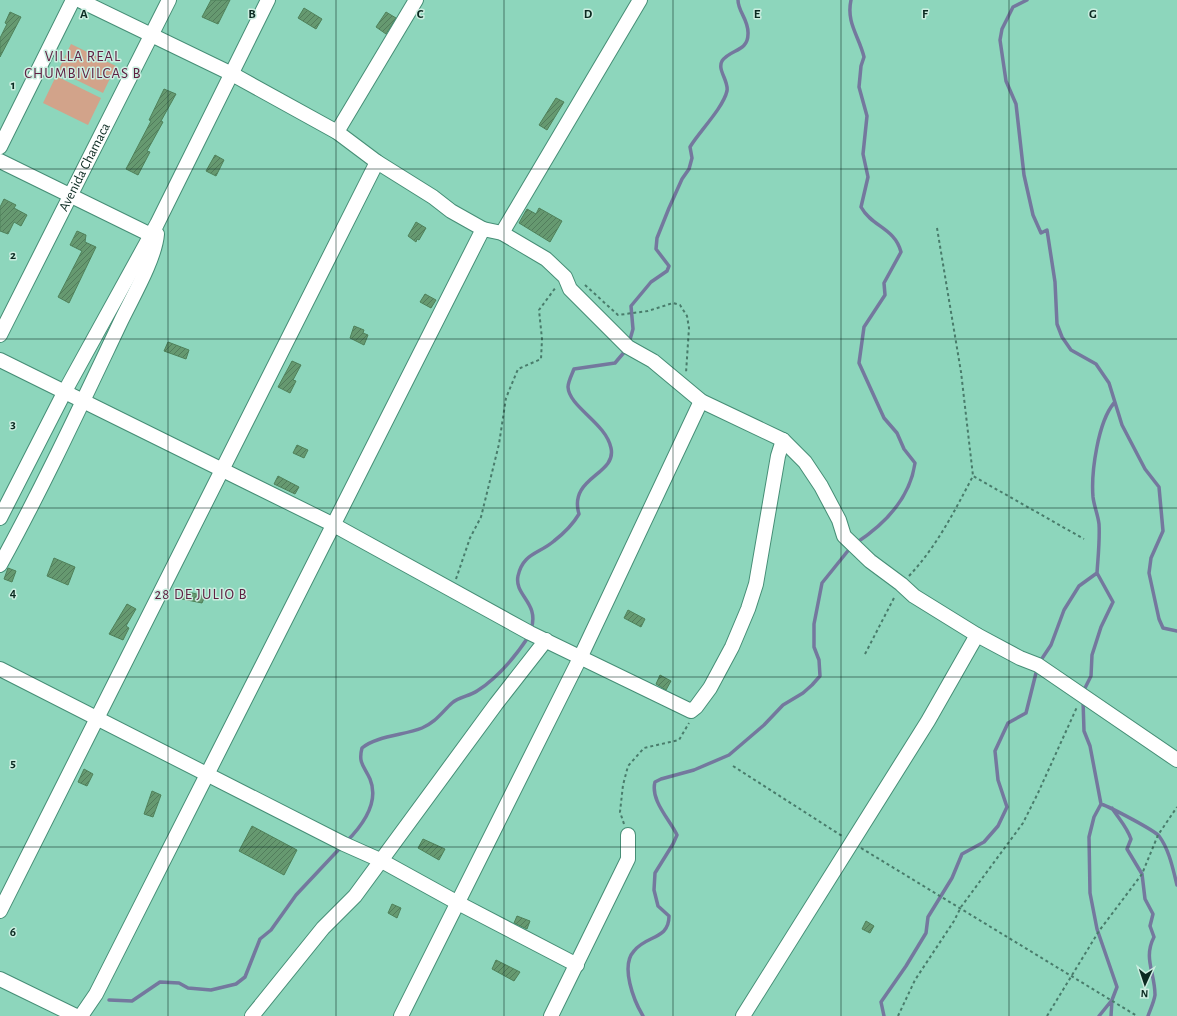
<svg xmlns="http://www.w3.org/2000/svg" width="1177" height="1016" font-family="'Alegreya Sans',sans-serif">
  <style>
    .green { fill: #d2a38a }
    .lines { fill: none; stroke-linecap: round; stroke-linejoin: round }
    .stream { stroke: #74789e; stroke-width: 3.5 }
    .building { fill: url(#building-hatch); stroke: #4f815a }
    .minor-casing { stroke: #468e76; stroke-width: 16 }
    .path { stroke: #497c6b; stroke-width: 2; stroke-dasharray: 3 3; stroke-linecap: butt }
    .minor { stroke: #fff; stroke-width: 14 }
    .grid { fill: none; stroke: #0b2a21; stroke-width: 1; stroke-opacity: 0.55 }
    .labels { text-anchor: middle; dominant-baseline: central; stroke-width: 3; stroke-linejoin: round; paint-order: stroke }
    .street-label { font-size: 14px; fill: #0b2a21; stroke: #cbeee0 }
    .neighbourhood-label { font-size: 15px; letter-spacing: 1px; fill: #5f2042; stroke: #cbeee0 }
    .grid-label { font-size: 13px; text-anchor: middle; font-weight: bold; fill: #0b2a21; stroke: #cbeee0; stroke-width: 3; stroke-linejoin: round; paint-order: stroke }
  </style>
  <defs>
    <pattern id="building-hatch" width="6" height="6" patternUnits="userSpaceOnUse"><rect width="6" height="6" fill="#669970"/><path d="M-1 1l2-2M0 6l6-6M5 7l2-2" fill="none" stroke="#527d5c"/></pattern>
  </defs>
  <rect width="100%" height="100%" fill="#8dd6bc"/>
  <path class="green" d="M71,44L116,66L103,93L58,71Z
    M56,76L101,98L88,125L43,103Z"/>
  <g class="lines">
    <path class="stream" d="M851,0C846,23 859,36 864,57L861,66L859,87L867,116L863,154L868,177L861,207C872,227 895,228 901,252L884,283L885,295L864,327L859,363L884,418L897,433L904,449L915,463C910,498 885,524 856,543
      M1027,0L1013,7L1002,29L1000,40L1006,81L1016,104L1024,175L1033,215L1041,233L1047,230L1055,282L1057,324L1062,337L1071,350L1096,364L1109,383L1122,425L1145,469L1159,487L1163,531L1151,558L1149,573L1159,619L1163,628L1177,631
      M629,343L633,329L631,306L651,282L667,271L669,266L656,249L657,238L669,208L682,179L689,169L692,158L690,147C699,132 723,108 727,91C729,81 717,70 722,61C730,49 748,52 748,34C749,20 738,12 738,0
      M531,630C540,602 514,596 518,576C523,553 539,554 554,541C563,534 573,524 579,514C568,477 617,475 611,448C606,423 569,407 568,387C568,382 572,374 574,369L615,363L626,350
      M1039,663L1051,645L1064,610L1079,586L1097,573C1098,557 1100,540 1099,524C1098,515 1094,506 1093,497C1091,472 1098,422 1114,403
      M1083,692L1091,676L1092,655L1101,627L1113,602L1097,573
      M1083,700L1084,731L1090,746L1101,804C1110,807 1154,830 1159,836C1169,849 1173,869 1177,885
      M1101,804L1094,817L1089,837L1090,893L1097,929L1117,987L1112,1000L1111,1016
      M1112,808C1119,819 1127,827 1131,839L1127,849L1142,874L1145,899L1153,914L1150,926L1154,937C1143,958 1155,973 1155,995C1154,1002 1150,1010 1148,1016
      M346,842C362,826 380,803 370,779C364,766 358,763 362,748C376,736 405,735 422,728C436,722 442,712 452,703C459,697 470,696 477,691C499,677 515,657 529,636
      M109,1000L132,1001L160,982L179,983L188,988L211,990L236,984L245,977L260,939L271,930L296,895L342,846
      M643,1016C634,1001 620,966 634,951C646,935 669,940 669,916L658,906L654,890L655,873L673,844L677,835C670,820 650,800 655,782L661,779L694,770L729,755L764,725L783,705L803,693L812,685L820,676L819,660L814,647V624L822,583L851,547
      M884,1016L881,1002L906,966L926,933L928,917L952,878L962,854L984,842L998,826L1007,807L998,780L995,751L1008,723L1026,713L1037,669
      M1099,1016L1112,1000"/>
  </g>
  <path class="building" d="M211,0H230L218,24L202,17Z
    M304,8L322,19L316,29L298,18Z
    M10,12L21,17L0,57V38L7,24L5,23Z
    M386,12L396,18L386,34L376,27Z
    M164,89L176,94L161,121L163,122L147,151L150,152L138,175L126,169L151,121L149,120Z
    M556,98L564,102L547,130L539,125Z
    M215,155L224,160L216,176L206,171Z
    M4,199L16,205L14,208L27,215L21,226L14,222L8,234L0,231V207Z
    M539,208L562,221L550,242L519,223L527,209L536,214Z
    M416,222L426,228L419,240L417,239L416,242L408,236Z
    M77,231L86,235L85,242L96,247L69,303L58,297L82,251L70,245Z
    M425,294L436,300L431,308L420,302Z
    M354,326L364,330L363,333L368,335L364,345L350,338Z
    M168,342L189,350L186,359L164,351Z
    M292,361L301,365L293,380L296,381L290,393L278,387Z
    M297,445L308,450L304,458L293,453Z
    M278,476L299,487L295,494L274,484Z
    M54,558L75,567L68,585L47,576Z
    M8,568L16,571L12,582L4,579Z
    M184,591L205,596L202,603L182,599Z
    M127,604L136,609L126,626L129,628L123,640L109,634Z
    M628,610L645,619L641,627L624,618Z
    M660,675L671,681L666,690L656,684Z
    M84,769L93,774L87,786L78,782Z
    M152,791L161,795L153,817L144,814Z
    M252,826L297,850L284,875L239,851Z
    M423,839L445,849L439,860L418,848Z
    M392,904L401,908L397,918L388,913Z
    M517,916L530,921L527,929L514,923Z
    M866,921L874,926L870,933L862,929Z
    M496,960L520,972L514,981L492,969Z"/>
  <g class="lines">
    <defs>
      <g id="minor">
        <path d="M79,0L232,74L337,132L377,162L433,197L451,211L483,229L502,233L546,259L565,277L570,289L628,347L653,361L701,401L783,440L805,462L821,486L839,520L844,536L870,561L901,584L914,596L977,635L1020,658L1038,665L1177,760"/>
        <path d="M337,132L416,0"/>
        <path d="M0,147L73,0"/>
        <path d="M0,161L151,235"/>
        <path d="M502,233L640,0"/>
        <path id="s1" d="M0,335L169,0"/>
        <path d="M0,360L332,524L530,633L691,711L696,707L710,688L732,647L748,609L756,584L778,456L783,440"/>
        <path d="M0,518L65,391L157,224L268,0"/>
        <path d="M0,565C44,485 82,403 121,321C132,298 155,259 157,234"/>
        <path d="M0,669L344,844L380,860L458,903L577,965"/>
        <path d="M0,911L377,162"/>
        <path d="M0,979L76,1016"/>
        <path d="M81,1016L96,994L483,229"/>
        <path d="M252,1016L323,928L355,896L496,704L546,640"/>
        <path d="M401,1016L580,658L701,401"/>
        <path d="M551,1016L628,859V835"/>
        <path d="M743,1016L928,721L977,635"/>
      </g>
    </defs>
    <use href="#minor" class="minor-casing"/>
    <path class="path" d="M937,228L961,372L973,476
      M585,285L618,315L648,311L673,303L680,305L687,316L689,328L686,373
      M909,576C937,546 954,512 973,476L1084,539
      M456,579L470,538L481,517L499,444L506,398L518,369L541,359L542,339L539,310L556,287
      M865,654L895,596
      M733,766L842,836
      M624,824L620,812L623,785L628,766L644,748L679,740L689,723
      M861,848L1137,1016
      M898,1016L915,980L954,921L961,907L1023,823L1038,793L1077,707
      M1047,1016L1099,931L1142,874L1158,835L1177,807"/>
    <use href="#minor" class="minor"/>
  </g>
  <path class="grid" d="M168,0V1016M336,0V1016M504,0V1016M673,0V1016M841,0V1016M1009,0V1016M0,169H1177M0,339H1177M0,508H1177M0,677H1177M0,847H1177"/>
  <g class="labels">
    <g class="street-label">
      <text stroke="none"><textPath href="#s1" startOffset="188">Avenida Chamaca</textPath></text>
    </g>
    <g class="neighbourhood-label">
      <text x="83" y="56">VILLA REAL<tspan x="83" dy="17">CHUMBIVILCAS B</tspan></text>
      <text x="201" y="594">28 DE JULIO B</text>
    </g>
  </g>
  <g class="grid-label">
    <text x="84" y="18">A</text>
    <text x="252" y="18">B</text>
    <text x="420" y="18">C</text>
    <text x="588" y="18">D</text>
    <text x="757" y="18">E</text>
    <text x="925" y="18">F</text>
    <text x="1093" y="18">G</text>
    <text x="13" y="89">1</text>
    <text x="13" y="259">2</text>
    <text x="13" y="428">3</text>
    <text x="13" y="597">4</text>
    <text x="13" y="767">5</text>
    <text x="13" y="936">6</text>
  </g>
  <g transform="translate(1145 984) rotate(183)" stroke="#cbeee0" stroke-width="3" paint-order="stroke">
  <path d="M0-3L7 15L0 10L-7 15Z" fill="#0b2a21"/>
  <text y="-6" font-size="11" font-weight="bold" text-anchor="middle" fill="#0b2a21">N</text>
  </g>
</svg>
